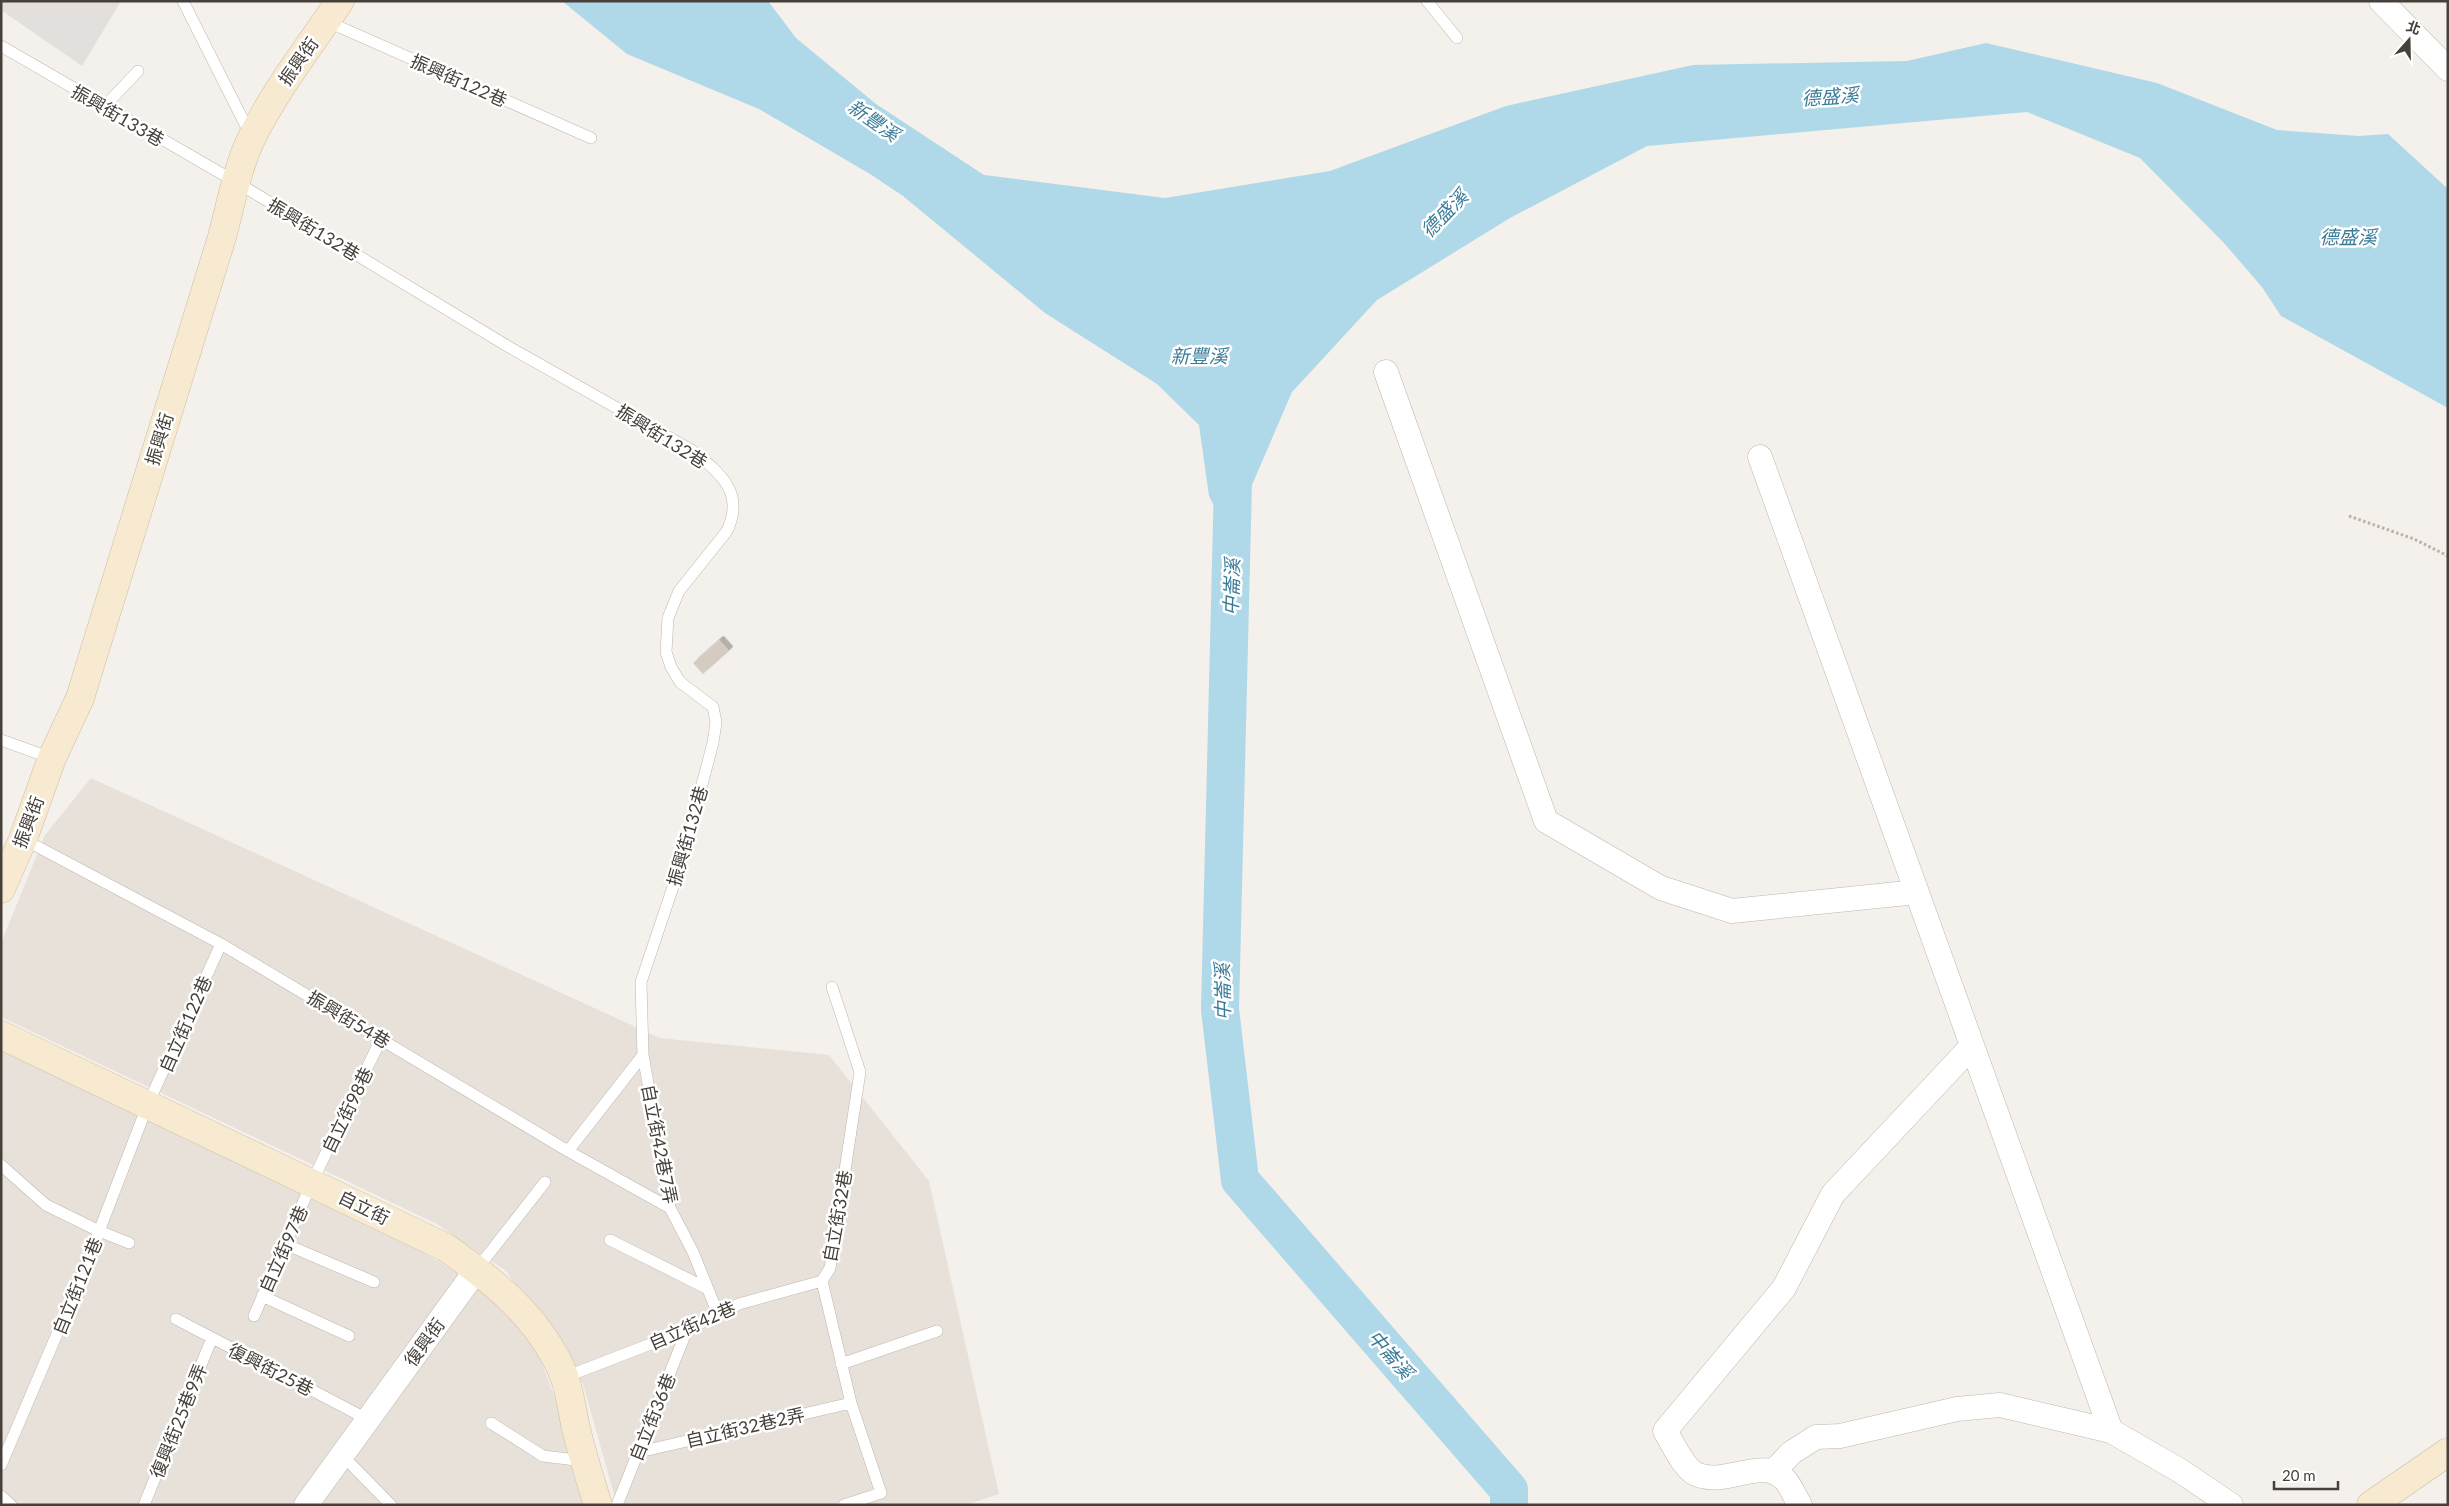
<svg xmlns="http://www.w3.org/2000/svg" width="2449" height="1506" font-family="Lato,'Noto Sans TC',sans-serif">
  <style>
    .residential { fill: #e7e1da }
    .industrial { fill: #e3dfdc }
    .water { fill: #afd8e8 }
    .lines { fill: none; stroke-linecap: round; stroke-linejoin: round }
    .river { stroke: #afd8e8; stroke-width: 38 }
    .building { fill: #d4cbc2; filter: url(#shadow) }
    .lane-casing { stroke: #beb7af; stroke-width: 12 }
    .street-casing { stroke: #beb7af; stroke-width: 25 }
    .secondary-casing { stroke: #cdbca0; stroke-width: 29 }
    .path { stroke: #beb1a2; stroke-width: 3; stroke-dasharray: 2.5 2.5; stroke-linecap: butt }
    .lane { stroke: #fff; stroke-width: 11 }
    .street { stroke: #fff; stroke-width: 24 }
    .secondary { stroke: #f8ead0; stroke-width: 28 }
    .labels { text-anchor: middle; dominant-baseline: central; stroke-width: 5; stroke-linejoin: round; paint-order: stroke }
    .street-label { font-size: 18px; fill: #47403a; stroke: #fff }
    .water-label { font-size: 19px; font-style: italic; fill: #3a7c97; stroke: #fff }
  </style>
  <defs>
    <filter id="shadow"><feDropShadow dx="4.5" dy="-4.5" stdDeviation="0" flood-color="#0004"/></filter>
  </defs>
  <rect width="100%" height="100%" fill="#f4f0eb"/>
  <path class="residential" d="M91,778L660,1038L829,1055L929,1181L999,1494L966,1505H617L583,1384L506,1271L437,1224L1,1017V943L45,835Z
    M1,1045L384,1228L478,1286L534,1343L555,1398L588,1505H1Z"/>
  <path class="industrial" d="M1,1H121L82,66L1,10Z"/>
  <path class="water" d="M562,1H768L796,38L876,104L984,175L1165,198L1330,171L1506,106L1693,65L1907,61L1986,43L2157,83L2277,130L2359,136L2388,134L2448,189V408L2281,316L2262,287L2224,243L2140,158L2027,112L1647,146L1510,218L1377,300L1292,392L1230,536L1209,496L1199,425L1157,384L1045,313L903,196L870,174L759,109L627,54Z"/>
  <g class="lines">
    <path class="river" d="M1233,482L1220,1009L1240,1180L1509,1490V1505"/>
  </g>
  <path class="building" d="M719,640L729,651L703,674L693,663Z"/>
  <g class="lines">
    <defs>
      <path id="lane" d="M183,1L251,136
        M1427,1L1457,38
        M326,21L591,138
        M1,46L236,182L509,347L693,451C721,474 745,493 727,531L679,591L668,618L666,652L671,667L680,682L713,707L716,722L713,743L681,863L641,982L643,1055L670,1208L693,1252L718,1314
        M104,107L138,71
        M1,740L51,758
        M23,839L221,944L568,1151L670,1208
        M832,987L860,1072L830,1268L822,1281L851,1403L881,1493L844,1505
        M568,1151L643,1055
        M1,1165L46,1205L99,1231L129,1243
        M610,1240L706,1288
        M285,1244L374,1282
        M477,1269L545,1182
        M262,1296L349,1336
        M254,1316L312,1182L381,1039
        M176,1319L367,1419
        M841,1364L937,1331
        M565,1377L687,1330L739,1304L822,1281
        M491,1423L543,1456L584,1461
        M639,1452L851,1403
        M341,1454L391,1505
        M1,1465L83,1273L148,1104L221,944
        M1,1496L11,1505
        M144,1505L212,1338
        M617,1505L687,1330"/>
      <path id="street" d="M2381,1L2448,69
        M1386,372L1546,821L1661,888L1732,911L1917,892
        M1760,457L2111,1431L2179,1470L2231,1505
        M1774,1471L1791,1453L1816,1437L1840,1436L1957,1409L2000,1405L2111,1431
        M306,1505L477,1269
        M1800,1505C1795,1497 1792,1488 1786,1481C1764,1454 1726,1488 1696,1474C1684,1469 1672,1442 1665,1431L1784,1288L1833,1194L1972,1046"/>
      <path id="secondary" d="M1,889L23,839L52,758L80,698L222,237C231,204 237,167 253,135C278,86 309,47 340,1
        M1,1035L445,1247C493,1280 542,1320 564,1376C570,1392 572,1411 576,1428C582,1454 590,1479 598,1505
        M2371,1505L2448,1452"/>
    </defs>
    <use href="#lane" class="lane-casing"/>
    <use href="#street" class="street-casing"/>
    <use href="#secondary" class="secondary-casing"/>
    <path class="path" d="M2349,516L2414,539L2448,556"/>
    <use href="#lane" class="lane"/>
    <use href="#street" class="street"/>
    <use href="#secondary" class="secondary"/>
  </g>
  <g class="labels">
    <g class="street-label">
      <text transform="translate(298 61) rotate(-55)">振興街</text>
      <text transform="translate(459 80) rotate(24)">振興街122巷</text>
      <text transform="translate(118 115) rotate(30)">振興街133巷</text>
      <text transform="translate(314 229) rotate(31)">振興街132巷</text>
      <text transform="translate(662 436) rotate(32)">振興街132巷</text>
      <text transform="translate(159 439) rotate(-73)">振興街</text>
      <text transform="translate(28 822) rotate(-69)">振興街</text>
      <text transform="translate(687 836) rotate(-74)">振興街132巷</text>
      <text transform="translate(349 1019) rotate(31)">振興街54巷</text>
      <text transform="translate(185 1024) rotate(-66)">自立街122巷</text>
      <text transform="translate(347 1110) rotate(-64)">自立街98巷</text>
      <text transform="translate(660 1144) rotate(79)">自立街42巷7弄</text>
      <text transform="translate(364 1207) rotate(26)">自立街</text>
      <text transform="translate(837 1216) rotate(-80)">自立街32巷</text>
      <text transform="translate(283 1249) rotate(-66)">自立街97巷</text>
      <text transform="translate(77 1286) rotate(-68)">自立街121巷</text>
      <text transform="translate(692 1325) rotate(-24)">自立街42巷</text>
      <text transform="translate(424 1342) rotate(-54)">復興街</text>
      <text transform="translate(271 1369) rotate(27)">復興街25巷</text>
      <text transform="translate(652 1417) rotate(-68)">自立街36巷</text>
      <text transform="translate(178 1421) rotate(-68)">復興街25巷9弄</text>
      <text transform="translate(745 1427) rotate(-13)">自立街32巷2弄</text>
    </g>
    <g class="water-label">
      <text transform="translate(1830 96) rotate(-4)">德盛溪</text>
      <text transform="translate(874 120) rotate(35)">新豐溪</text>
      <text transform="translate(1444 213) rotate(-46)">德盛溪</text>
      <text x="2348" y="236">德盛溪</text>
      <text x="1199" y="355">新豐溪</text>
      <text transform="translate(1231 587) rotate(-88)">中崙溪</text>
      <text transform="translate(1222 992) rotate(-91)">中崙溪</text>
      <text transform="translate(1391 1354) rotate(49)">中崙溪</text>
    </g>
  </g>
  <rect width="2449" height="1506" fill="none" stroke="#47403a" stroke-width="5"/>
  <g transform="translate(2409 40) rotate(20)" stroke="#ffffff" stroke-width="4" paint-order="stroke">
  <path d="M0-4L9 19L0 12L-9 19Z" fill="#47403a"/>
  <text y="-8" font-size="14" font-weight="bold" text-anchor="middle" fill="#47403a">北</text>
  </g>
  <path d="M2274 1481v8h64v-8" fill="none" stroke="#47403a" stroke-width="2.5"/>
  <text x="2282" y="1481" font-size="15" fill="#47403a" stroke="#ffffff" stroke-width="4" paint-order="stroke">20 m</text>
</svg>
